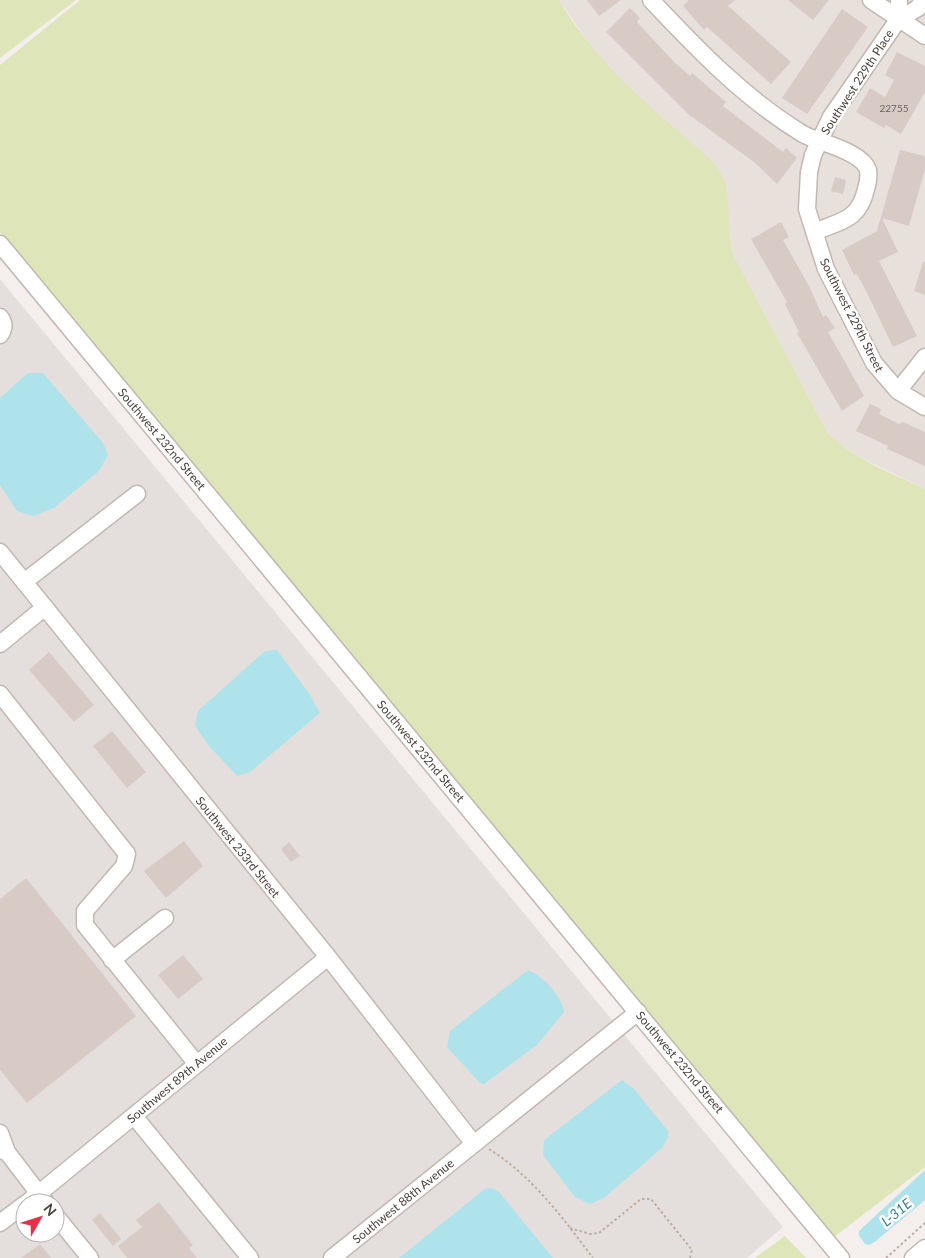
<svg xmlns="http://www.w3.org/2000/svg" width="925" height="1258" font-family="Lato,sans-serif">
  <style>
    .residential { fill: #e8e0da }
    .industrial { fill: #e4dfdd; fill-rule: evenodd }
    .green { fill: #dde5b9 }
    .water { fill: #aee3eb }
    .building { fill: #d8cbc5 }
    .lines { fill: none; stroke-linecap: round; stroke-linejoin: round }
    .minor-casing { stroke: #c2b8b2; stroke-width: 19 }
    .path { stroke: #c0ada1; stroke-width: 2; stroke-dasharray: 2.5 2.5; stroke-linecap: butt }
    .minor { stroke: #fff; stroke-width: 16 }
    .labels { text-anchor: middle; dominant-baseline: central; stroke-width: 5; stroke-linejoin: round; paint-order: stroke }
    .number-label { font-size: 10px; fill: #6c625d }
    .street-label { font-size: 12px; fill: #483f3a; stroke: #fff }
    .water-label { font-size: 14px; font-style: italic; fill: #337f8d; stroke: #fff }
  </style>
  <rect width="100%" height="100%" fill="#f4efec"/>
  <path class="residential" d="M559,0H925V489L859,457L836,441L827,432L734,256L727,227L728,207L628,87L596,54Z"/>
  <path class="industrial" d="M0,279L783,1227L747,1258H0ZM25,1203H55V1233H25Z"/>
  <path class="green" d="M0,0H76L0,58Z
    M80,0H559C597,65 654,110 709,158C739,188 722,218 734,256L827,432C853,459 891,473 925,489V1167L834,1237L0,232V65Z
    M785,1236L806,1258H755Z"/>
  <path class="water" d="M28,373H43L103,443L108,455L99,471L54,508L33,516L17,511L0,485V398Z
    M277,650L310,695L320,713L250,772L237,776L209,746L195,726L198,711L265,651Z
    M528,970C544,977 561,994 564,1012L537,1045L484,1084L480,1083L447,1047L450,1031Z
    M622,1080L634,1089L668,1131V1138L662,1148L604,1198L590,1204L575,1197L543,1155L544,1140Z
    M925,1170V1200L876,1241L869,1245L865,1244L859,1236V1231Z
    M486,1188H491L499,1192L553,1258H399Z"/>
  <path class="building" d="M587,0H621L599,16Z
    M689,0H735L728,6L791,62L771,84L707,27L704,30L683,6Z
    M788,0H829L813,20Z
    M630,8L640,18L637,22L675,63L690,76L692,73L726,102L723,106L783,152L786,148L797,158L777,184L754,162L688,114L606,32Z
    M842,9L868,27L807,114L782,98Z
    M897,52L925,66V92L901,134L886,125L884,128L856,112L870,88L885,97L894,80L885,75Z
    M900,150L925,156V169L909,226L882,218L898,252L879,261L917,336L893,347L869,297L857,274L854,275L842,250L877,231Z
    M835,177L846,180L843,194L831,191Z
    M781,222L789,237L783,240L809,286L823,317L826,315L835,328L828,332L864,396L842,411L797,333L799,332L785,304L787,302L751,239Z
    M923,262H925V295L914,291Z
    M870,404L881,409L879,414L899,424L903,422L925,432V466L887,449L888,446L856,431Z
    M49,652L94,705L74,722L29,670Z
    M112,731L146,772L127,788L93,746Z
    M184,841L203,866L166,898L144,871Z
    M289,842L300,856L291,862L281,849Z
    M26,878L136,1016L27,1103L0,1070V899Z
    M183,955L203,979L178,999L158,975Z
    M159,1202L193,1245L189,1248L197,1258H127L118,1246L142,1227L136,1220Z
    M100,1213L121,1239L113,1246L92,1220Z
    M40,1244L51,1258H21Z"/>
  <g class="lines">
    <defs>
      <path id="minor" d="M651,0C697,49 745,99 803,134C819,143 862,151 868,170C869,176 868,183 866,189C859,221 840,221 814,232
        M871,0L925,36
        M923,0L918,8L898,20L831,117L813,155L809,172L807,209L826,269L874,363L898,391L925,407
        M898,20L899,0
        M0,244L841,1258
        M0,317C5,323 4,329 0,335
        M898,391L925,357
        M0,552L328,957L474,1144
        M24,582L137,494
        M0,644L45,607
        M0,694L127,854L124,866L85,911V925L196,1063
        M112,960L165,918
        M134,1116L250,1258
        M0,1133L7,1152
        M0,1150L7,1152L46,1203
        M27,1203L328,957
        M55,1215L90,1258
        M0,1223L25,1204
        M332,1258L638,1012
        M913,1258L925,1248"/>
    </defs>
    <use href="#minor" class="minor-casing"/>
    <path class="path" d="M489,1149C532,1176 563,1218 593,1258
      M570,1228L590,1234L599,1233L641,1199H651L692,1250L690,1258
      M886,1258L925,1223"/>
    <use href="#minor" class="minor"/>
  </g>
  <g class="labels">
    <g class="number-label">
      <text x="894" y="108">22755</text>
    </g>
    <g class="street-label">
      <text transform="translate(857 82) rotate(-57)">Southwest 229th Place</text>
      <text transform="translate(852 315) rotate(63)">Southwest 229th Street</text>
      <text transform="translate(162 439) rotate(50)">Southwest 232nd Street</text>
      <text transform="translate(421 751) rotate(50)">Southwest 232nd Street</text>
      <text transform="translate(238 847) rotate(51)">Southwest 233rd Street</text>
      <text transform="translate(680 1062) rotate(50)">Southwest 232nd Street</text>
      <text transform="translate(177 1080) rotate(-40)">Southwest 89th Avenue</text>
      <text transform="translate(403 1201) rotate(-39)">Southwest 88th Avenue</text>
    </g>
    <g class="water-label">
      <text transform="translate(896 1212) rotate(-40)">L-31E</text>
    </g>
  </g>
  <g transform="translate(40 1218) rotate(51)"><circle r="24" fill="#ffffff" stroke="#b6b2b0"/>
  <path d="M0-4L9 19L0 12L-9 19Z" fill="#e73046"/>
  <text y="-8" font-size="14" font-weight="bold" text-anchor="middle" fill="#483f3a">N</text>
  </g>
</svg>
